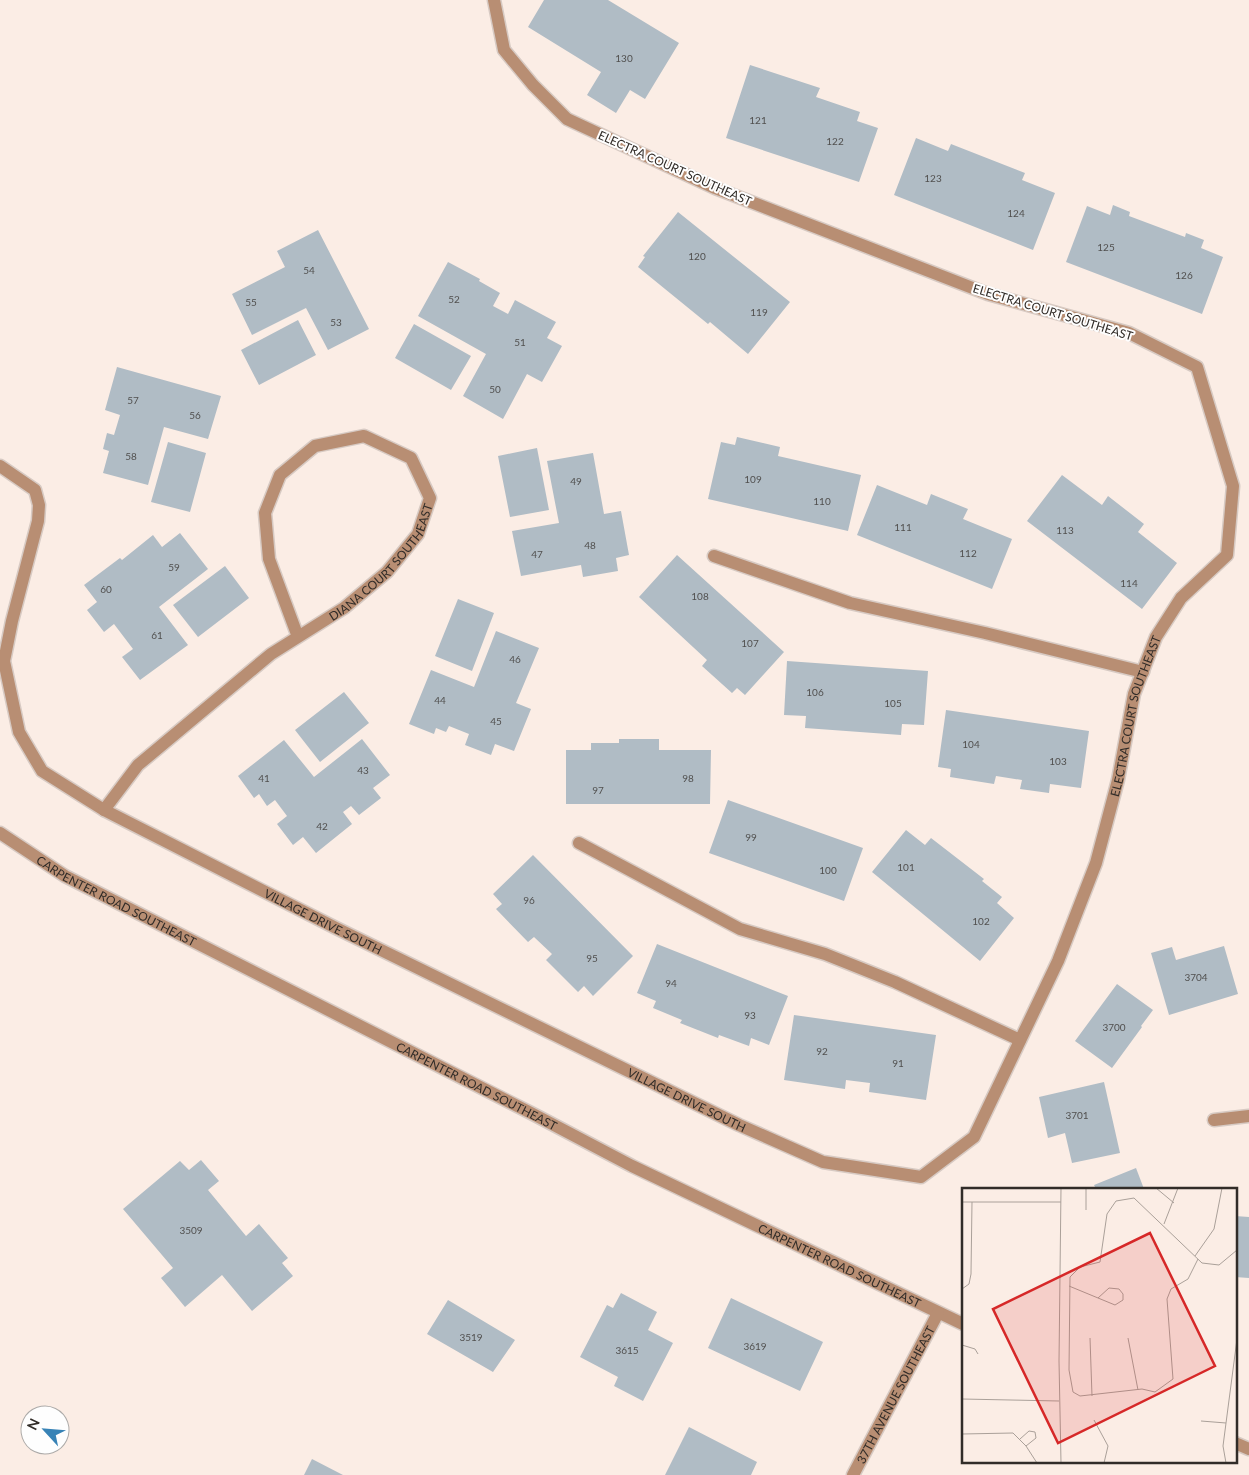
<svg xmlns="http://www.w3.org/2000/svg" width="1249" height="1475" font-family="Lato,sans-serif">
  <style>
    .building { fill: #b0bcc5 }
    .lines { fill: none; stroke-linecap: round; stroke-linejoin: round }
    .minor-casing { stroke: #d7cac3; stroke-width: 15 }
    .minor { stroke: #b88e73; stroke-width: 12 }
    .labels { text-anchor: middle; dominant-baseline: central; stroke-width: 4; stroke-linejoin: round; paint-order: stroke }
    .number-label { font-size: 10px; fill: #51504f }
    .street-label { font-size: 12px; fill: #312c28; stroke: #fefefe }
    .inset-road { fill: none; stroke: #aaa099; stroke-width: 1 }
    .view { fill: #d62828; fill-opacity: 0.15; stroke: #d62828; stroke-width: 2.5 }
    .inset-edge { fill: none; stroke: #312c28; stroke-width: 2.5 }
  </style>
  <rect width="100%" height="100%" fill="#fbede5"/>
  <path class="building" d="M544,0H608L679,43L645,99L630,90L616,113L587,95L601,72L528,27Z
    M750,65L820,88L816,97L860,112L857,121L878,128L859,182L726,138Z
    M916,138L948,151L951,144L1025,173L1022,180L1055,193L1033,250L894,195Z
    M1113,205L1130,212L1129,216L1185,237L1186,233L1204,240L1201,248L1223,257L1202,314L1066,262L1087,206L1110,215Z
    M678,212L790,302L748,354L710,322L708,324L638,267L645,257L643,256Z
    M318,230L369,329L328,350L306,308L252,335L232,294L285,267L277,251Z
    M448,262L480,279L479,281L500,293L493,306L508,314L515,300L556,322L547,338L562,346L542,382L527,374L503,419L463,396L486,354L418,316Z
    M298,320L316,355L259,385L241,350Z
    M414,324L471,356L451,390L395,358Z
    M117,367L221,396L208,439L164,427L148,485L103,473L109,451L103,449L107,433L114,435L120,415L105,410Z
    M737,437L780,447L778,456L861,475L848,531L708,499L721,442L735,445Z
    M168,442L206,453L190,512L151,502Z
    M537,448L549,510L510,517L498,456Z
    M593,453L604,514L621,511L629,555L616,558L618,571L583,577L581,565L521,576L512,531L559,523L547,461Z
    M1062,475L1102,505L1108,496L1144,524L1138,532L1177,563L1142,609L1027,521Z
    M877,485L927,505L931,494L968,509L963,519L1012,539L992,589L857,535Z
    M180,533L208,569L159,607L188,645L140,680L122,657L133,649L114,624L104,632L87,610L97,602L84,585L120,558L122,560L153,535L162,547Z
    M677,555L784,652L745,695L737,688L732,693L702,666L707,660L639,597Z
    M225,566L249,598L198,637L173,605Z
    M458,599L494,613L472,671L435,656Z
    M496,631L539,648L516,703L531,709L514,751L495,744L491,755L465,745L469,734L449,726L446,732L436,728L434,734L409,724L431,670L474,687Z
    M787,661L928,671L924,725L902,724L901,735L805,728L806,716L784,715Z
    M344,692L369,723L320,762L295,730Z
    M946,710L1089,731L1081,788L1050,784L1049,793L1020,789L1022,780L996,776L994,784L950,777L951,769L938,767Z
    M362,739L390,775L373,788L381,798L359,815L351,806L343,812L352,824L316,853L303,837L293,845L277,824L287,816L275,800L267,806L259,794L254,798L238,776L284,740L314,777Z
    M619,739H659V750H711L710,804H566V750H591V743H619Z
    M728,800L863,848L844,901L709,853Z
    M906,830L925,845L931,838L984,879L982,881L1002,897L997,903L1014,918L980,961L872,872Z
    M533,855L633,956L593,996L584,986L578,992L546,960L552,954L534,937L528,942L496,909L502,904L493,894Z
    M657,944L788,996L769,1045L751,1038L749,1046L719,1035L718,1038L680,1023L682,1020L653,1008L656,1001L637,993Z
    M1224,946L1238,994L1169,1015L1151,953L1172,947L1176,960Z
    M1117,984L1153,1010L1141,1026L1142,1027L1112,1068L1075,1041Z
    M794,1015L936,1035L926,1100L869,1092L870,1083L846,1080L845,1089L784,1080Z
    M1104,1082L1120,1153L1072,1163L1065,1133L1048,1138L1039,1097Z
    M201,1160L219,1181L208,1190L246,1236L259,1224L288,1258L282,1263L293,1276L252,1311L222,1275L185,1307L161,1278L173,1268L123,1209L180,1161L189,1170Z
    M1136,1168L1144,1189H1096L1094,1185Z
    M1235,1216L1249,1217V1278L1235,1277Z
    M621,1293L657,1312L648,1330L673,1343L643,1401L614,1386L618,1377L580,1357L607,1305L613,1308Z
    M731,1298L823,1342L800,1391L708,1348Z
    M448,1300L515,1340L493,1372L427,1334Z
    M689,1427L757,1462L751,1475H665Z
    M312,1459L343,1475H304Z"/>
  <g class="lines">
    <defs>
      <g id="minor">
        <path id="s1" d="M0,466L35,490L39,505L38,521L12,621L4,661L19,732L42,771L104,810L336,928L739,1125L823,1162L921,1177L974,1137L1058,961L1096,863L1118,780L1134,694L1156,637L1181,598L1227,555L1233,486L1197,367L1129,333L988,294L715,188L567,119L533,85L504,50L494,0"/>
        <path d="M714,556L850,603L985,633L1143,672"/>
        <path id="s2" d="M104,810L138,765L271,654L344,608L387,572L418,534L430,498L411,458L364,436L315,446L280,475L265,513L269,559L298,637"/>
        <path id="s3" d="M0,833L65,876L531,1113L632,1166L963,1324"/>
        <path d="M579,843L740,929L825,954L895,982L1020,1040"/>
        <path d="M1214,1120L1249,1116"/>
        <path d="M1235,1443L1249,1449"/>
        <path id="s4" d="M853,1475L938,1313"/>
      </g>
    </defs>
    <use href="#minor" class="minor-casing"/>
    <use href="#minor" class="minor"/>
  </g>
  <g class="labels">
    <g class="number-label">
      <text x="624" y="58">130</text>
      <text x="758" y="120">121</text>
      <text x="835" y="141">122</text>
      <text x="933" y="178">123</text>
      <text x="1016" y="213">124</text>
      <text x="1106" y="247">125</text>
      <text x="697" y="256">120</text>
      <text x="309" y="270">54</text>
      <text x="1184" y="275">126</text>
      <text x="454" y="299">52</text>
      <text x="251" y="302">55</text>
      <text x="759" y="312">119</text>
      <text x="336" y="322">53</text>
      <text x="520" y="342">51</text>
      <text x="495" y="389">50</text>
      <text x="133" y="400">57</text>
      <text x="195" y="415">56</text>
      <text x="131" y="456">58</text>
      <text x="753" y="479">109</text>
      <text x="576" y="481">49</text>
      <text x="822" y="501">110</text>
      <text x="903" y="527">111</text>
      <text x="1065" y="530">113</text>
      <text x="590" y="545">48</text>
      <text x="968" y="553">112</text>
      <text x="537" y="554">47</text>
      <text x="174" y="567">59</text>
      <text x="1129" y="583">114</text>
      <text x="106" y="589">60</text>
      <text x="700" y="596">108</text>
      <text x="157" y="635">61</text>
      <text x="750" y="643">107</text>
      <text x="515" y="659">46</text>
      <text x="815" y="692">106</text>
      <text x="440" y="700">44</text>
      <text x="893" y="703">105</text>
      <text x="496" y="721">45</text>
      <text x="971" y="744">104</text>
      <text x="1058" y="761">103</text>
      <text x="363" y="770">43</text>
      <text x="264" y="778">41</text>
      <text x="688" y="778">98</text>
      <text x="598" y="790">97</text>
      <text x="322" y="826">42</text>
      <text x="751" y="837">99</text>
      <text x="906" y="867">101</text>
      <text x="828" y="870">100</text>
      <text x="529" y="900">96</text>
      <text x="981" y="921">102</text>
      <text x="592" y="958">95</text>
      <text x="1196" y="977">3704</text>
      <text x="671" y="983">94</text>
      <text x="750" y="1015">93</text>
      <text x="1114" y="1027">3700</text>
      <text x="822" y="1051">92</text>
      <text x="898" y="1063">91</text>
      <text x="1077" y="1115">3701</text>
      <text x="191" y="1230">3509</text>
      <text x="471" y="1337">3519</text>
      <text x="755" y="1346">3619</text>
      <text x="627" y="1350">3615</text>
    </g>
    <g class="street-label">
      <text transform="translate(675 168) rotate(24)">ELECTRA COURT SOUTHEAST</text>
      <text transform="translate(1053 312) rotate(17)">ELECTRA COURT SOUTHEAST</text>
      <text stroke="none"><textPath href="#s2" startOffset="376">DIANA COURT SOUTHEAST</textPath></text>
      <text stroke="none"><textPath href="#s1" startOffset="1828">ELECTRA COURT SOUTHEAST</textPath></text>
      <text stroke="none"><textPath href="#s3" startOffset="135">CARPENTER ROAD SOUTHEAST</textPath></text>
      <text stroke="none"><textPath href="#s1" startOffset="655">VILLAGE DRIVE SOUTH</textPath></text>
      <text stroke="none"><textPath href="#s3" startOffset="540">CARPENTER ROAD SOUTHEAST</textPath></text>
      <text stroke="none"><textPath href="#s1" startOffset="1060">VILLAGE DRIVE SOUTH</textPath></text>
      <text stroke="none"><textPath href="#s3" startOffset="945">CARPENTER ROAD SOUTHEAST</textPath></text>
      <text stroke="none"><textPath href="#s4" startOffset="91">37TH AVENUE SOUTHEAST</textPath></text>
    </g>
  </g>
  <g transform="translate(962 1188)">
    <rect width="275" height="275" fill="#fbede5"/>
    <path class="inset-road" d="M99,0L97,173L99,275M194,0L212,15M154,13L145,26L138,74L118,79L108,89L107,182L111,204L118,208L180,201L193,204L211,191L205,111L209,101L226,91L236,71M154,13L172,10L240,75L257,77L275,62M0,14H99M124,22V0M202,36L216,0M233,68L252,41L260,0M107,98L153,117L161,112V106L157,101L147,100L136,110M0,101L7,96L9,86L10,14M128,150L130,208M166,150L176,202M0,157L13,161L16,166M0,211L97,213M132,232L146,258L142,275M239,233L264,235M0,246L51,245L64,258L75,275M58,251L67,243L73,244L74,250L64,258M264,275L261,258L275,151"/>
    <path class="view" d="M188,45L253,178L96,255L31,121Z"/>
    <rect width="275" height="275" class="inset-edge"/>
  </g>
  <g transform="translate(45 1430) rotate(296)"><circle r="24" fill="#fefefe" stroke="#acaaa8"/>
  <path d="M0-4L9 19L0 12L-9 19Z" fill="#3883b6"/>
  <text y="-8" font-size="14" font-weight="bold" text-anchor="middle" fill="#312c28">N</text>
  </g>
</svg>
